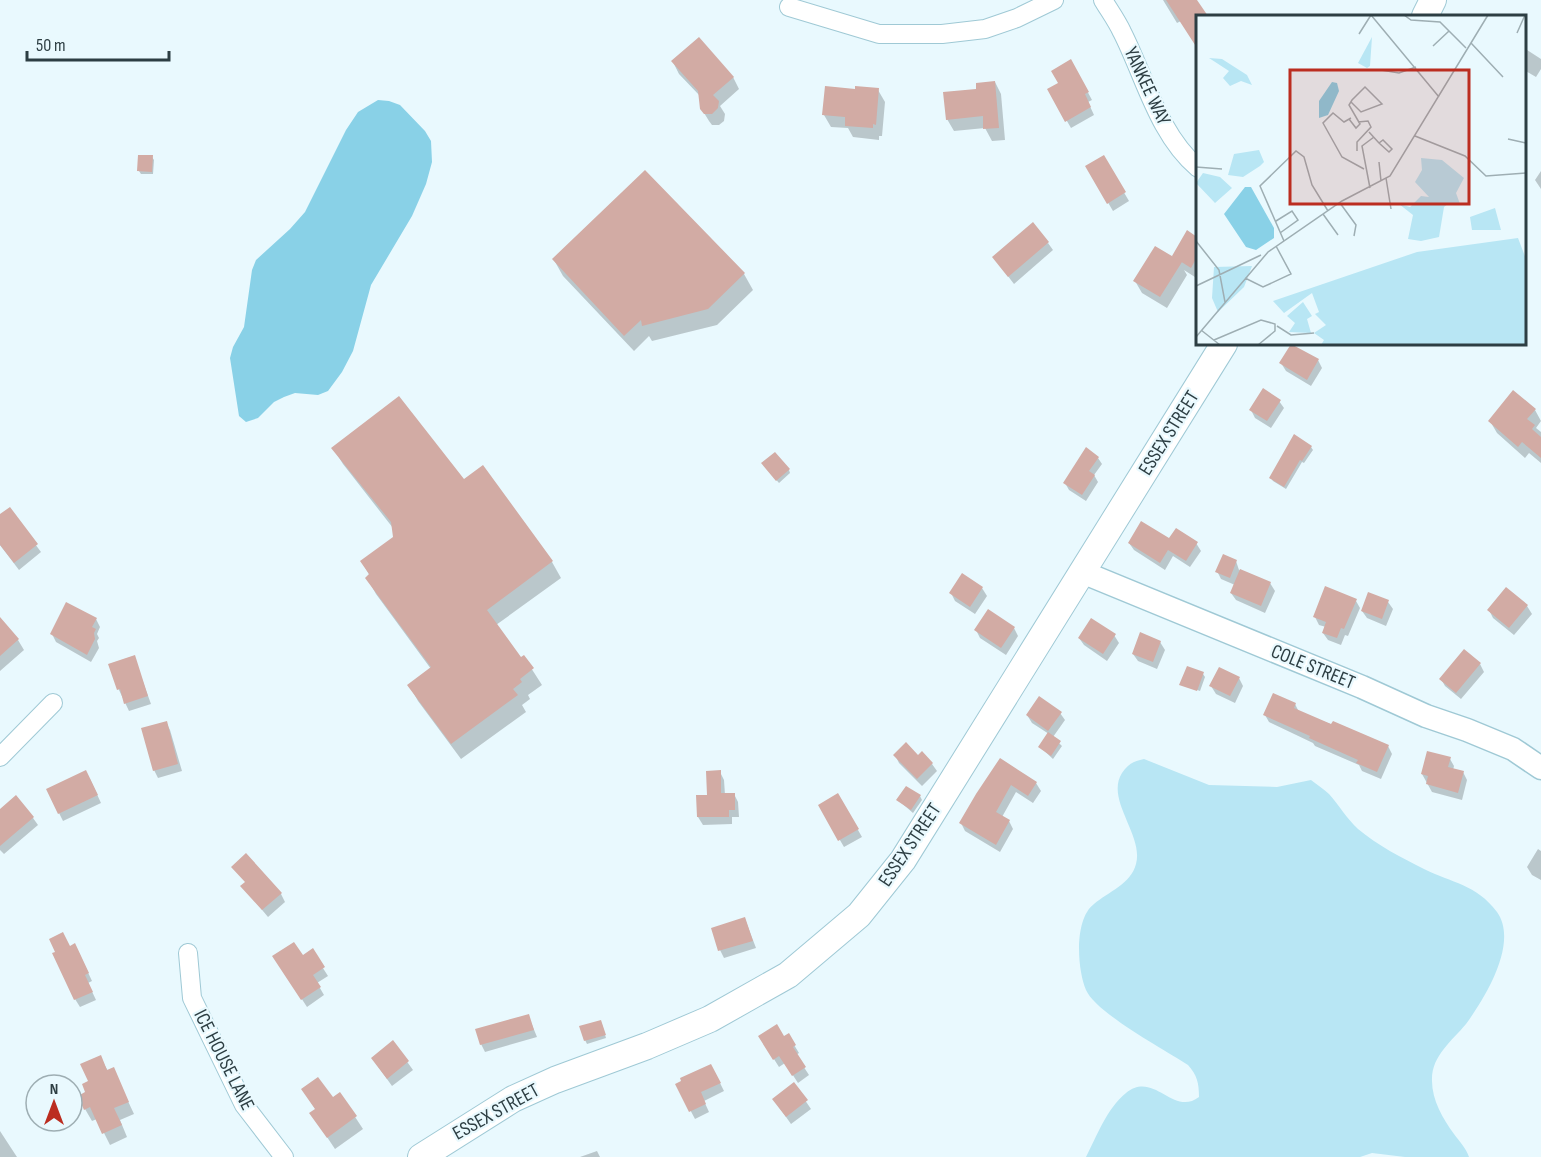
<svg xmlns="http://www.w3.org/2000/svg" width="1541" height="1157" font-family="'Sofia Sans Condensed',sans-serif">
  <style>
    .green { fill: #b8e6f4 }
    .water { fill: #89d1e7 }
    .shadow { fill: #0003 }
    .building { fill: #d2aba4 }
    .lines { fill: none; stroke-linecap: round; stroke-linejoin: round }
    .minor-casing { stroke: #9fc9d5; stroke-width: 20 }
    .tertiary-casing { stroke: #9fc9d5; stroke-width: 25 }
    .secondary-casing { stroke: #9fc9d5; stroke-width: 28 }
    .minor { stroke: #fff; stroke-width: 18 }
    .tertiary { stroke: #fff; stroke-width: 22 }
    .secondary { stroke: #fff; stroke-width: 26 }
    .labels { text-anchor: middle; dominant-baseline: central; stroke-width: 4.5; stroke-linejoin: round; paint-order: stroke }
    .street-label { font-size: 20px; fill: #2d3e43; stroke: #e9f9fe }
    .inset-road { fill: none; stroke: #9eaeb3; stroke-width: 1.5 }
    .view { fill: #bb2d20; fill-opacity: 0.15; stroke: #bb2d20; stroke-width: 3 }
    .inset-edge { fill: none; stroke: #2d3e43; stroke-width: 3 }
  </style>
  <rect width="100%" height="100%" fill="#e9f9fe"/>
  <path class="green" d="M1144,759L1209,785L1277,787L1311,780C1317,785 1324,789 1329,794C1339,805 1347,819 1358,829C1377,845 1402,858 1424,869C1452,883 1476,884 1497,912C1519,943 1485,998 1466,1024C1452,1041 1431,1056 1432,1081C1432,1100 1443,1119 1454,1134C1460,1142 1466,1148 1469,1157H1405L1372,1153L1360,1157H1086C1097,1136 1107,1108 1126,1093C1154,1070 1173,1117 1199,1097C1199,1083 1197,1075 1188,1065C1165,1050 1096,1013 1086,990C1077,969 1074,919 1094,904C1108,892 1131,884 1136,864C1144,835 1105,800 1122,773C1128,764 1134,761 1144,759Z"/>
  <path class="water" d="M378,100L389,101L400,105L425,131L431,141L432,162L426,184L412,216L371,285L353,351L342,372L328,391L318,395L295,393L284,397L274,402L258,418L246,422L239,416L230,358L233,347L244,327L252,270L256,260L290,229L305,212L346,130L358,112Z"/>
  <path class="shadow" d="M1163,0H1196L1206,16H1198V42L1195,43L1181,21L1177,23Z
    M1524,48L1541,59V69L1536,77L1524,70Z
    M1071,61L1092,100L1088,102L1094,115L1071,128L1049,90L1060,84Z
    M673,62L733,77L739,89L720,106L725,114L724,121L719,125H712L709,121L701,108L700,96L679,74Z
    M995,82L1001,94L1005,140L992,141L985,128L954,131L947,119L978,90Z
    M878,90L885,102L882,136H879V140L853,137L848,128L831,127L824,115L856,91Z
    M152,157L154,160L153,174H141L139,171Z
    M1103,157L1129,201L1113,211L1087,167Z
    M1541,171V189L1535,180Z
    M645,172L744,274L753,290L717,325L652,341L649,336L634,351L563,276L554,260Z
    M1188,232L1198,238V279L1184,270L1187,275L1167,308L1142,293L1135,281L1176,261Z
    M1048,243L1053,250L1014,284L994,258Z
    M1318,360L1322,368L1311,386L1286,371L1281,363Z
    M1279,401L1284,408L1271,428L1255,418L1251,410Z
    M1535,410L1541,421L1536,428L1541,432V463L1529,453L1525,458L1497,433L1490,421Z
    M1311,447L1313,450L1304,463L1302,462L1286,489L1273,481L1271,478Z
    M333,448L463,481L552,562L561,578L496,625L521,659L524,657L542,685L528,695L530,699L522,705L526,712L461,759L418,701L409,685L431,669L376,594L367,578L370,576L362,562L395,538L393,528L343,464Z
    M1098,458L1102,464L1094,475L1098,482L1086,501L1069,490L1065,483Z
    M765,467L789,470L790,473L779,483Z
    M9,509L41,552L19,570L0,545V516Z
    M1170,540L1196,543L1201,551L1190,567L1173,556L1165,570L1134,550L1129,543Z
    M1236,561L1239,570L1270,583L1275,591L1265,613L1236,600L1231,593L1235,585L1221,579L1217,571Z
    M982,588L987,596L975,614L955,601L951,593Z
    M1507,589L1527,606L1532,614L1514,635L1493,618L1489,610Z
    M1356,601L1360,608L1348,636L1345,635L1341,645L1328,640L1323,633L1326,627L1319,625L1315,617Z
    M1388,602L1393,609L1386,626L1367,618L1362,611Z
    M96,619L100,627L97,634L99,638L97,641L99,648L91,662L56,642L52,634Z
    M0,623L18,640L24,650L0,671Z
    M1014,628L1018,636L1006,655L980,638L976,630Z
    M1114,635L1119,643L1107,661L1084,645L1079,638Z
    M1160,642L1165,650L1157,669L1138,661L1133,654Z
    M134,657L151,704L129,711L119,690L110,665Z
    M1480,664L1484,672L1461,699L1445,686L1441,679Z
    M1203,674L1205,677L1200,691L1182,684Z
    M1239,678L1243,686L1235,703L1216,694L1211,686Z
    M1295,704L1299,712L1388,746L1392,754L1381,779L1362,771L1359,765L1315,746L1313,743L1269,722L1265,715Z
    M1060,713L1065,720L1053,737L1062,746L1053,759L1040,747L1049,734L1032,723L1027,715Z
    M166,722L170,730L182,771L158,778L154,770Z
    M895,755L918,757L932,764L937,771L922,786L899,763Z
    M1450,759L1454,766L1453,770L1463,772L1467,780L1462,800L1432,792L1422,774Z
    M1001,760L1036,783L1041,791L1033,803L1016,792L1002,817L1009,821L1013,829L1000,852L965,831L961,823Z
    M720,772L724,780L725,795L734,794L738,802L739,817H732V824L703,825L698,817V797L709,796Z
    M90,779L101,803L63,821L59,813Z
    M838,795L862,837L844,847L820,806Z
    M920,796L922,800L913,813L898,800Z
    M0,811L33,818L38,825L4,854L0,850Z
    M1538,849L1541,851V880L1532,875L1527,867Z
    M246,855L281,894L285,902L268,917L242,886L245,884Z
    M745,919L756,948L724,958L720,950Z
    M70,947L79,953L92,981L88,983L96,1000L80,1007L75,999Z
    M312,951L328,976L317,983L324,995L307,1007L279,964L303,957Z
    M528,1015L537,1037L485,1052L481,1044Z
    M602,1025L606,1038L587,1044L585,1040Z
    M788,1035L799,1053L796,1055L809,1075L798,1083L785,1063L779,1067L760,1037L784,1038Z
    M393,1042L413,1070L392,1086L372,1058Z
    M100,1057L108,1071L113,1069L134,1114L120,1120L127,1137L110,1145L97,1119L92,1121L85,1109L90,1082Z
    M715,1073L724,1091L704,1101L709,1112L695,1119L677,1085Z
    M794,1084L811,1109L791,1124L774,1100Z
    M303,1090L332,1099L340,1094L363,1129L335,1149L311,1113L316,1110Z
    M0,1131L15,1154L17,1157H0Z
    M597,1151L600,1157H580Z"/>
  <path class="building" d="M1166,0H1197L1208,16H1197V48Z
    M699,37L734,77L713,95L719,101L718,108L712,114H704L700,109L698,91L671,61Z
    M1071,59L1089,92L1085,94L1091,107L1065,122L1047,89L1058,83L1051,71Z
    M995,81L999,128L983,129V116L946,120L943,92L976,89V83Z
    M825,86L855,89V86L879,88L876,125L873,124V128L845,126V117L822,115Z
    M138,155H153L152,172L137,171Z
    M1104,155L1126,192L1107,204L1085,166Z
    M645,170L745,273L708,309L642,326L641,320L624,336L552,259Z
    M1033,222L1049,242L1008,277L992,257Z
    M1187,230L1197,237V257L1191,268L1172,256Z
    M1155,246L1182,262L1160,297L1133,281Z
    M1291,344L1319,359L1307,380L1279,363Z
    M1263,388L1281,400L1267,421L1249,410Z
    M1513,390L1536,409L1527,419L1535,425L1532,429L1541,437V458L1522,442L1518,447L1488,421Z
    M399,396L464,479L483,465L553,561L487,610L521,657L524,655L534,668L520,679L522,682L513,689L518,695L451,744L407,685L431,667L365,578L369,574L360,561L393,537L391,522L331,448Z
    M1294,434L1312,446L1302,461L1300,460L1284,487L1269,478Z
    M1086,447L1099,457L1089,471L1095,475L1082,495L1063,483Z
    M775,452L790,469L776,481L761,463Z
    M10,507L38,544L14,563L0,545V514Z
    M1141,521L1169,538L1176,528L1198,542L1186,561L1168,550L1160,563L1128,543Z
    M1223,554L1237,560L1230,578L1215,572Z
    M1240,569L1271,582L1261,606L1230,593Z
    M962,573L983,587L970,607L949,593Z
    M1325,586L1357,599L1344,629L1341,628L1337,638L1322,633L1326,622L1313,617Z
    M1506,587L1528,605L1509,628L1487,610Z
    M1368,592L1389,600L1382,619L1361,611Z
    M66,602L97,618L92,627L96,629L94,633L95,639L87,655L50,634Z
    M988,609L1015,627L1001,648L974,630Z
    M0,617L19,639L0,656Z
    M1091,618L1116,634L1103,654L1078,638Z
    M1140,632L1161,641L1153,662L1132,654Z
    M1464,649L1481,663L1456,693L1439,679Z
    M135,655L148,696L124,704L120,689L117,690L108,664Z
    M1187,666L1204,672L1197,691L1179,685Z
    M1219,667L1240,677L1230,696L1209,686Z
    M1273,693L1296,703L1294,708L1331,724L1333,721L1389,745L1377,772L1356,763L1358,760L1309,738L1310,736L1263,715Z
    M1039,696L1062,712L1048,731L1026,715Z
    M167,721L178,764L153,771L141,728Z
    M1048,732L1061,741L1051,756L1038,747Z
    M906,742L918,755L922,751L933,763L917,779L893,755Z
    M1427,751L1451,757L1448,767L1464,771L1458,793L1426,784L1428,776L1421,774Z
    M1000,758L1037,782L1028,796L1011,785L996,812L1010,820L996,845L959,823L976,794Z
    M86,770L98,795L58,814L46,789Z
    M721,770V793H735V810H729V817H697L696,795H707L706,771Z
    M906,786L921,795L911,810L896,800Z
    M838,793L859,829L838,841L818,805Z
    M16,795L34,817L0,846V809Z
    M246,853L282,893L262,910L240,886L245,882L231,867Z
    M745,917L753,941L718,951L711,928Z
    M63,932L70,946L75,943L89,973L85,975L93,992L74,1000L52,953L55,952L49,939Z
    M294,942L303,955L313,948L325,967L313,975L321,987L301,1000L272,956Z
    M529,1014L534,1030L480,1045L475,1029Z
    M601,1020L606,1035L584,1041L579,1026Z
    M777,1024L784,1036L789,1033L796,1045L793,1047L806,1067L792,1076L779,1056L773,1060L758,1036Z
    M393,1040L409,1061L387,1079L371,1058Z
    M101,1055L107,1070L114,1067L129,1102L114,1108L122,1125L102,1134L90,1107L84,1110L78,1096L85,1092L82,1084L88,1081L80,1064Z
    M711,1064L721,1083L701,1092L706,1104L689,1112L675,1084L681,1081L680,1078Z
    M318,1077L333,1097L340,1092L357,1116L327,1138L309,1113L315,1109L301,1089Z
    M794,1082L808,1100L786,1117L772,1099Z"/>
  <g class="lines">
    <defs>
      <path id="minor" d="M1103,0C1109,10 1117,21 1122,32C1145,77 1158,134 1198,168
        M789,7L879,34H942L985,29L1017,18L1054,0
        M0,757L53,703
        M188,953L192,998L244,1105L284,1157"/>
      <path id="tertiary" d="M1082,572L1362,687L1426,716L1467,730L1513,749L1541,768"/>
      <path id="secondary" d="M1425,16L1433,0
        M421,1157L513,1099L555,1080L647,1046L710,1019L788,975L859,915L903,860L1224,344"/>
    </defs>
    <use href="#minor" class="minor-casing"/>
    <use href="#tertiary" class="tertiary-casing"/>
    <use href="#secondary" class="secondary-casing"/>
    <use href="#minor" class="minor"/>
    <use href="#tertiary" class="tertiary"/>
    <use href="#secondary" class="secondary"/>
  </g>
  <g class="labels">
    <g class="street-label">
      <text transform="translate(1147 86) rotate(65)">YANKEE WAY</text>
      <text transform="translate(1169 433) rotate(-58)">ESSEX STREET</text>
      <text transform="translate(1313 667) rotate(22)">COLE STREET</text>
      <text transform="translate(910 845) rotate(-56)">ESSEX STREET</text>
      <text transform="translate(224 1060) rotate(63)">ICE HOUSE LANE</text>
      <text transform="translate(496 1112) rotate(-29)">ESSEX STREET</text>
    </g>
  </g>
  <g transform="translate(1196 15)">
    <rect width="330" height="330" fill="#e9f9fe"/>
    <path d="M176,22L174,51L171,53L162,48ZM13,43L26,44L51,60L56,70L45,66L34,71L27,63L33,56ZM63,135L68,147L64,151L47,162L32,160L38,139ZM225,143L246,145L268,163L260,178L264,189L253,188L248,192L243,222L225,226L212,224L217,200L203,189L214,192L225,181L233,182L219,167L226,155ZM7,158L24,162L36,173L19,188L0,168ZM299,193L305,215H276L274,202ZM322,223L330,244V330H125L128,325L118,318L130,310L119,299L123,297L116,278L88,298L77,286L221,237ZM56,251L48,272L22,297L16,283L18,252ZM107,287L116,301L111,304L115,318L93,317L99,308L91,301Z" fill="#b8e6f4"/>
    <path d="M136,67L141,68L143,76L132,100L123,103V86ZM49,172H55L78,213V223L60,235L50,232L28,199Z" fill="#89d1e7"/>
    <path class="inset-road" d="M175,0L243,82M208,0L215,5L244,7L270,33M321,18L329,0M163,19L175,0M275,28L307,62M237,31L253,16M185,55L203,58L220,52M155,103L148,107L137,98L127,108L146,142L168,154M153,104L160,113L164,109L153,90L156,85L169,72L186,89L165,97L155,87M173,117L183,128L193,137L196,134L187,125L183,128M219,121L269,141L290,161L330,158M312,124L330,128M161,136V127L175,112L172,106L162,107M183,147L185,166M0,152L26,154M190,163L195,194M174,173L166,131L178,122M144,188L160,210L158,221M127,199L142,220M80,206L96,196L102,205L84,218M0,226L23,255L29,287M88,226L64,171L100,136L108,142L116,170L132,196M49,263L67,272L95,259L80,231M0,271L65,240M81,311L95,320L118,318M5,315L24,330M0,322L72,237L146,186L194,161L292,0M18,325L65,305L79,309V316L62,330"/>
    <path class="view" d="M94,55H273V189H94Z"/>
    <rect width="330" height="330" class="inset-edge"/>
  </g>
  <g transform="translate(54 1103)"><circle r="28" fill="#e9f9fe" stroke="#9eaeb3" stroke-width="1.5"/>
  <path d="M0-4.5L10 22L0 15L-10 22Z" fill="#bb2d20"/>
  <text y="-9" font-size="16" font-weight="bold" text-anchor="middle" fill="#2d3e43">N</text>
  </g>
  <path d="M27 51v9h142v-9" fill="none" stroke="#2d3e43" stroke-width="3"/>
  <text x="36" y="51" font-size="18" fill="#2d3e43" stroke="#e9f9fe" stroke-width="4.5" paint-order="stroke">50 m</text>
</svg>
